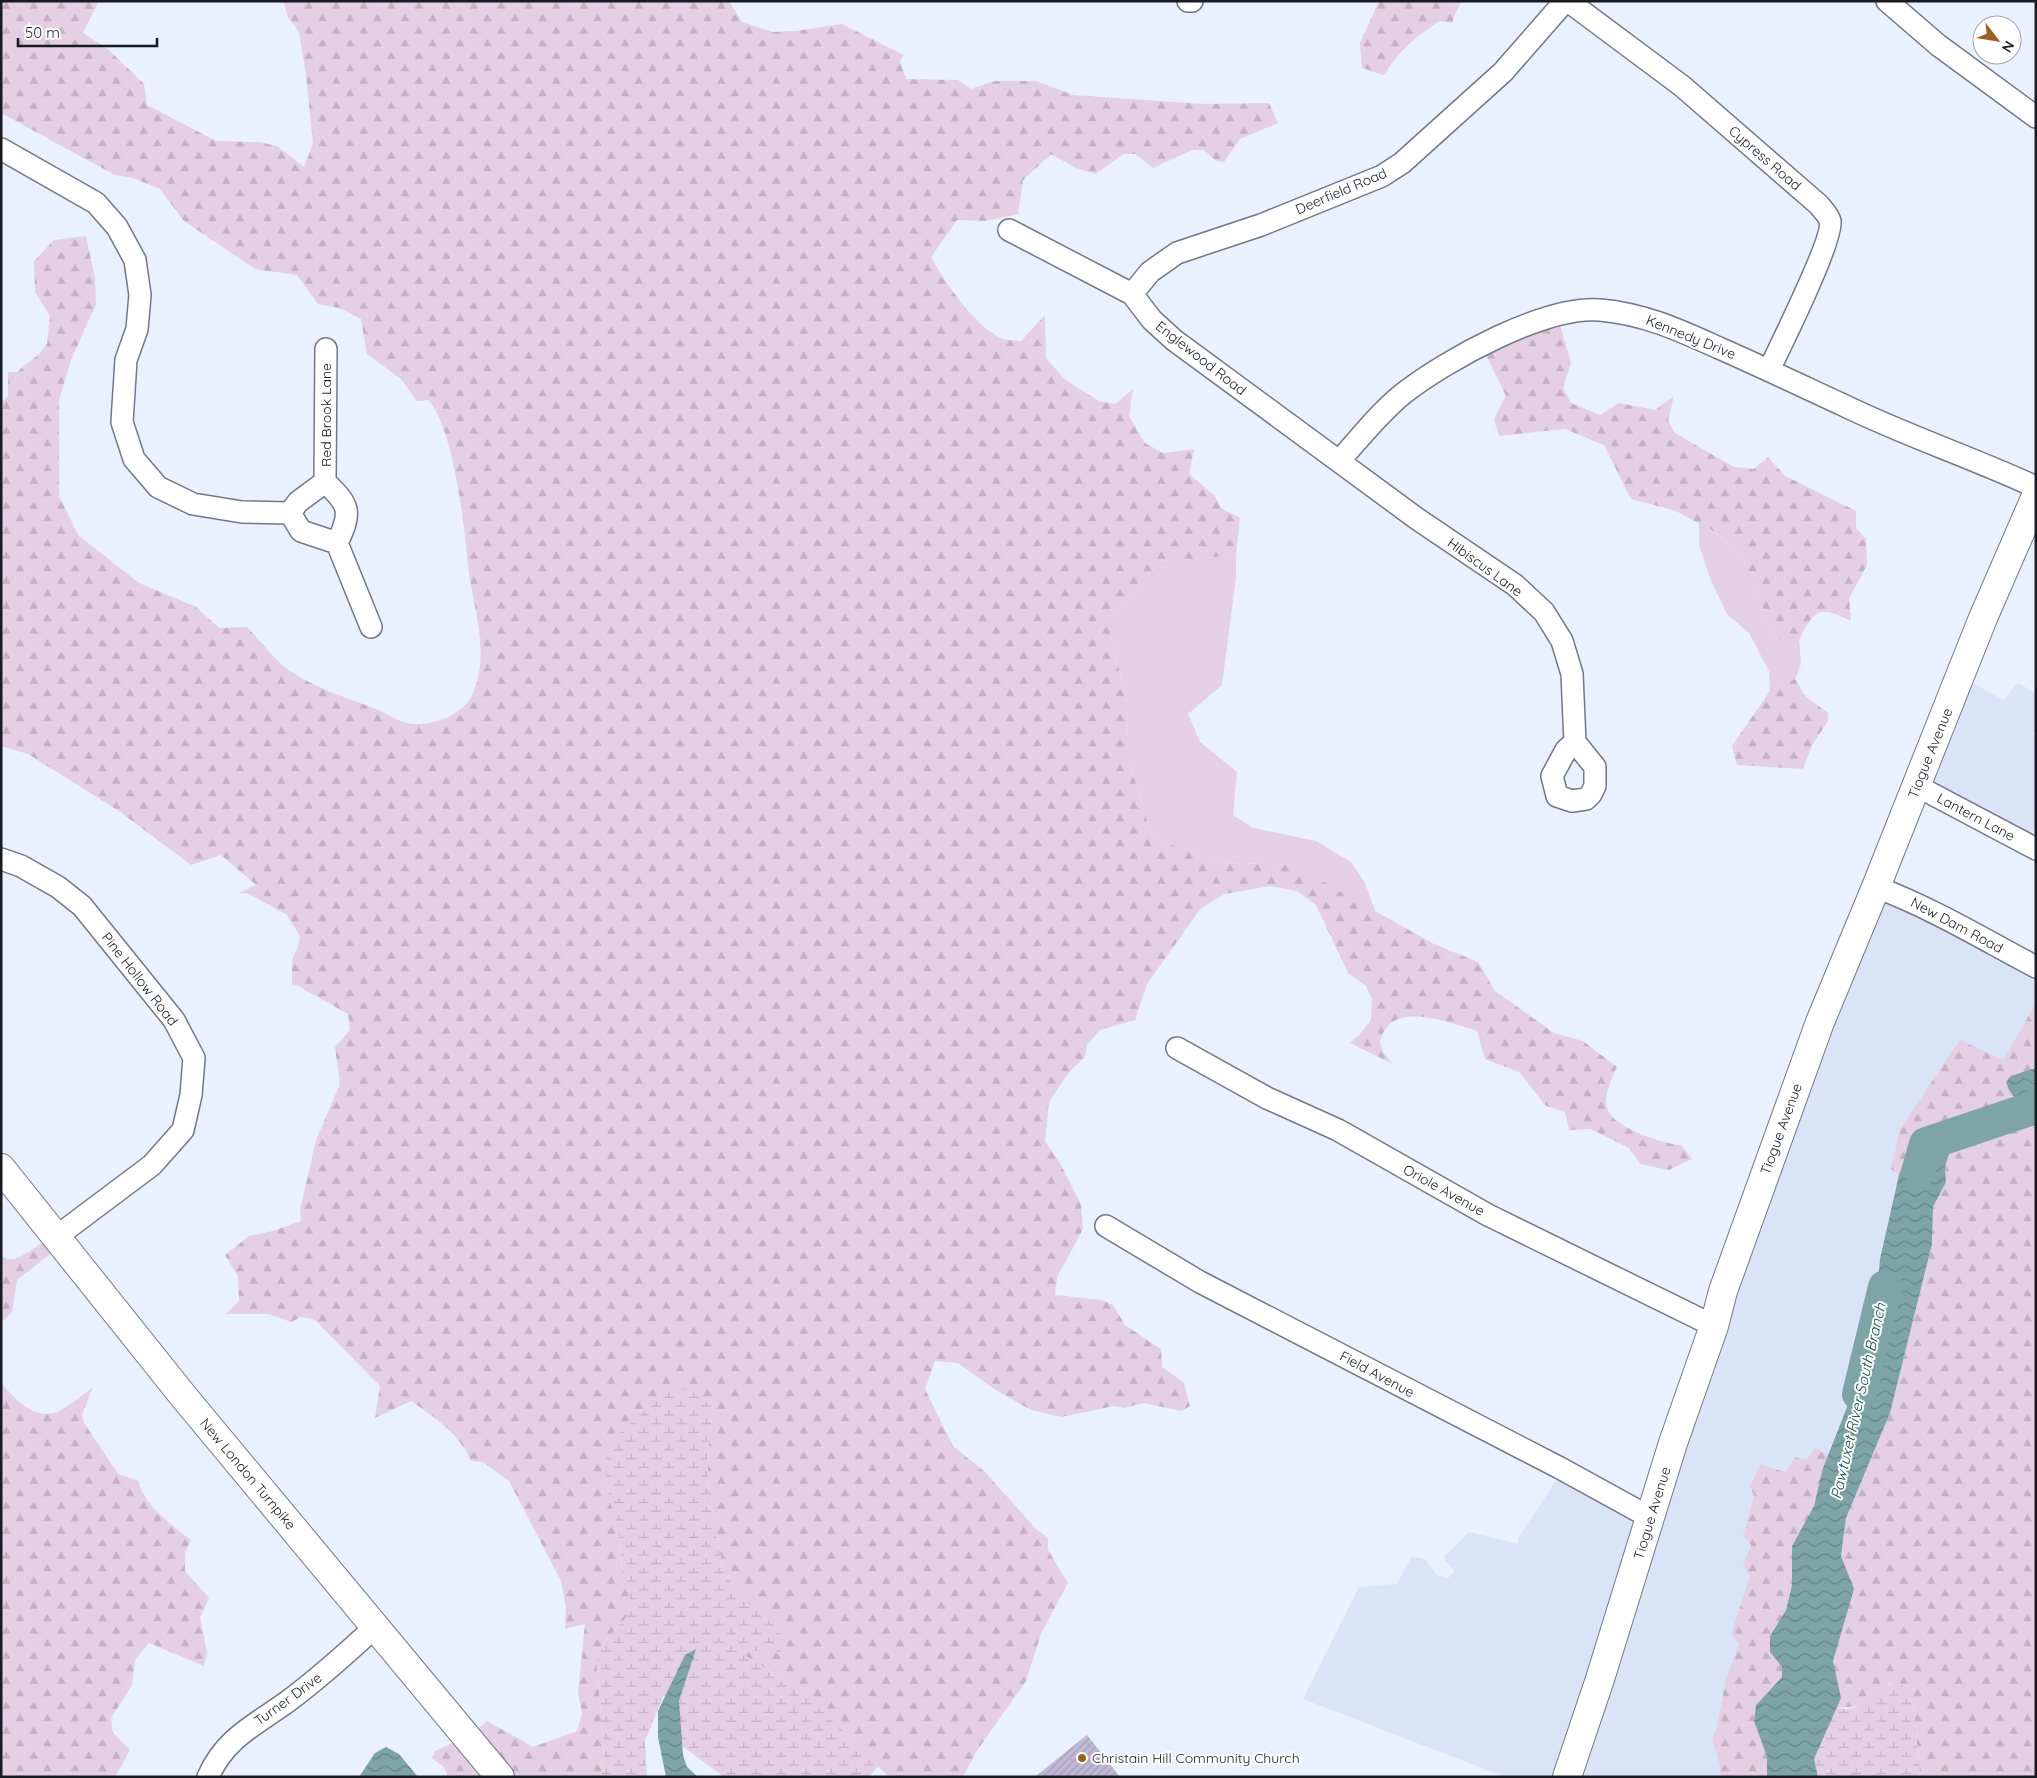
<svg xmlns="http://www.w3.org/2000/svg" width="2037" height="1778" font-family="Quicksand,sans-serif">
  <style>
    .built { fill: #dae4f7 }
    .grass { fill: #e5cfe4 }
    .forest { fill: url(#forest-firs) }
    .wetland { fill: url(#wetland-marsh) }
    .water { fill: url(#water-waves) }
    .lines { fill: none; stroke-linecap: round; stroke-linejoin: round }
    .river { stroke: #7ea4a8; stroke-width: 34 }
    .building { fill: url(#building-hatch) }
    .minor-casing { stroke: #717888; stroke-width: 24 }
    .secondary-casing { stroke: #717888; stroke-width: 30 }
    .primary-casing { stroke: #717888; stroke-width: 30 }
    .minor { stroke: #fff; stroke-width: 21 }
    .secondary { stroke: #fff; stroke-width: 28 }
    .primary { stroke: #fff; stroke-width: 28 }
    .poi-dot { fill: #9c6023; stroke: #fff; stroke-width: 2 }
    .labels { text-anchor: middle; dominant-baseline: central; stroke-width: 4; stroke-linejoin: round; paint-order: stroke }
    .street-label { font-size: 14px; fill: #181b21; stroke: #fff }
    .poi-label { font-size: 14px; fill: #181b21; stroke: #fff; text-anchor: start }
    .water-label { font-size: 15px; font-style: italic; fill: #114b50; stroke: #fff }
  </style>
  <defs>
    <pattern id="forest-firs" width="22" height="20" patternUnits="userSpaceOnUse" patternTransform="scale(1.25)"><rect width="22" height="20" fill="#e5cfe4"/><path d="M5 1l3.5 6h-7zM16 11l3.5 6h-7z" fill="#c4b1c3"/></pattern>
    <pattern id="wetland-marsh" width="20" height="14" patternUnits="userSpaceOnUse" patternTransform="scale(1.25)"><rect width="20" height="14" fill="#e5cfe4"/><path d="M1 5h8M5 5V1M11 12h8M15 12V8" fill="none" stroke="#c4b1c3"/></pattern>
    <pattern id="water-waves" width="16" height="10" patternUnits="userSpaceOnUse" patternTransform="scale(1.25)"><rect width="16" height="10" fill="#7ea4a8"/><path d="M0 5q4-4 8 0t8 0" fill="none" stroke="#668588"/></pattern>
    <pattern id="building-hatch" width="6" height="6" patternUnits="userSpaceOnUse" patternTransform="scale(1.25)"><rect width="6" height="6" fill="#c0b9d6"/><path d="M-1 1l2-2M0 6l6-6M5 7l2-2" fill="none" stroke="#a49eb7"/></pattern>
  </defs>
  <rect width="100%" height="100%" fill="#e9f0fe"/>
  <path class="built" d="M1963,678L2003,700L2018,683L2036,693V727L2033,734L2036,736V824L2028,840L1921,787Z
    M1878,890L2036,967V1003L2003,1060L1891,1168L1900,1176L1880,1259L1873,1341L1828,1454L1814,1448L1807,1460L1796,1458L1785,1472L1760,1464L1750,1487L1754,1495L1743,1536L1751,1545L1743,1564L1750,1577L1732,1634L1739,1644L1726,1679L1717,1726L1712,1740L1720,1765L1719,1777H1505L1303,1699L1359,1587L1397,1584L1412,1556L1425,1559L1437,1575L1448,1578L1455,1571L1443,1558L1469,1532L1518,1544V1538L1564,1469L1649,1516Z"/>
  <path class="grass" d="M1699,522L1741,551L1775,640H1799L1801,663L1795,679L1770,691L1769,671L1749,633L1727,614L1711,581L1699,545Z
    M1236,555V577L1222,685L1188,714L1200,742L1237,772L1233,815L1253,828L1316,841L1351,862L1365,883L1376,913L1293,865L1217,862L1152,837L1128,758L1127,702L1108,623L1160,562Z"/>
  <path class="forest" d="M1,1H99L83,33L109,50L144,84L147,105L216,141L259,142L277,146L304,167L313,144L306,75L299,32L288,17L283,1H729L742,22L773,32L796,31L842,24L904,55L900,62L906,79L958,80L971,89L995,81H1036L1073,95L1203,104L1269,103L1278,123L1240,139L1224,162L1216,161L1204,150H1192L1153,168L1135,154H1123L1096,174L1076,168L1051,154L1023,180L1018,214L986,221L957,220L931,257C946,283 973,325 1001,338C1007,341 1015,340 1021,341L1045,315L1046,358L1064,379L1099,401L1115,404L1133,389L1129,416L1145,443L1163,453L1194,449L1189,474L1215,496L1221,508L1240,518L1236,555L1160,562L1108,623L1127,702L1128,758L1152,837L1217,862L1293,865L1434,944L1478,962L1495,991L1554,1033L1583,1041L1617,1067C1612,1078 1603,1096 1607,1108C1611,1127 1663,1144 1681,1145L1692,1159L1669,1170L1640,1164L1629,1148L1591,1129L1569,1130L1565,1112L1546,1106L1519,1072L1485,1059L1477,1031C1454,1024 1404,1004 1386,1028C1383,1031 1382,1038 1380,1042L1383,1052L1393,1064L1350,1043L1359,1035L1371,1020L1372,998L1366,986L1348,973L1316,905L1297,891L1270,886L1225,894L1201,908L1147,984L1135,1020L1100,1030L1087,1045L1085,1057L1069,1072L1049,1102L1045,1141L1060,1163L1081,1205L1083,1229L1057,1277L1055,1295L1102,1300L1113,1305L1125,1325L1161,1349L1162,1367L1184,1383L1190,1406L1182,1411L1144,1403L1124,1408L1114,1406L1061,1417L1031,1410L994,1389L958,1363L935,1361L925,1389L953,1446L985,1472L1036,1529L1048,1538V1550L1068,1583L1041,1634L1026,1681L976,1752L963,1777H889L801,1691L733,1648L780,1653V1629L744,1600L724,1572L715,1530L707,1462L713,1407L606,1482L620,1540L622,1573L635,1607L596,1652L604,1757L600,1777H448L444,1767L432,1758L435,1751L471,1735L487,1721L533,1747L577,1731L582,1714L578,1692L585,1624L565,1629L566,1607L561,1581L509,1481L483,1462L471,1461C460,1434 434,1417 411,1401L375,1418L380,1386L314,1319L301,1317L291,1322L269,1314H226L239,1301L238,1276L225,1255L249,1236L273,1231L301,1221L300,1210L316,1140L340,1084L335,1047L350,1030L348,1014L298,986L292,985V960L299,945L300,936L287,915L247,893H240L256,885L221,855L191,865L119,811L28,754L1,746V403L8,396V372H17L38,355L47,344L50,316L35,292L34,261L54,240L86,236L95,278L96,304L71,360L59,400V496L78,535L139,583L196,607L219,628L247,627C260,640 274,659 289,670C316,689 348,698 378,710C389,715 403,724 413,724C436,725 464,715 473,693C492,649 470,600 467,555C464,520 452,424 428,400L417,401L401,379L367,354L361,319L339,308L318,304L297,275L255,269L184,221L160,189L133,178L115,175L1,113Z
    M1379,1H1462L1455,14L1452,23L1439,21C1417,36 1398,51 1384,75L1362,68L1360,43Z
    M1558,318L1571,363L1563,388L1571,403L1600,415L1619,403L1655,410L1674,396L1668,420L1675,433L1734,467L1754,469L1768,457L1785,476L1856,511V528L1866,539L1867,565L1849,598L1851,621C1818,605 1815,609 1799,640H1775L1741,551L1713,531L1676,511L1631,499L1604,445L1565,429L1499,436L1494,419L1506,396L1483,349Z
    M1795,679L1805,696L1828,713V721L1812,745L1803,769L1737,765L1732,746L1770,691Z
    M2036,1003V1069H2032L2006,1082C2010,1097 2020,1104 2036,1105V1777H1920L1913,1700L1891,1682L1863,1706L1836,1708L1833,1661L1853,1589L1841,1557L1846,1518L1890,1413L1932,1244L1933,1207L1946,1182L1945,1167L1950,1150L1903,1164L1899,1175L1891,1169L1900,1129L1960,1040L2003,1060Z
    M48,1238L57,1249L17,1280L12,1312L1,1323V1256C15,1267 36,1246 48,1238Z
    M1,1382C13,1397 34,1421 57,1412C69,1407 82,1395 93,1387L82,1415L84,1423L118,1474L139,1481C140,1502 175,1528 191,1540L185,1553V1571L209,1598L200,1618L207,1652L204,1666L149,1643L135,1660L132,1685L111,1718L113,1733L130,1750L115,1777H1Z
    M1814,1448L1828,1454L1814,1506L1792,1546V1585L1786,1610L1770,1636V1652L1782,1667V1677L1756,1705L1754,1721L1767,1757V1777H1719L1720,1765L1712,1740L1717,1726L1726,1679L1739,1644L1731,1634L1750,1577L1743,1564L1751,1545L1743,1536L1754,1495L1750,1487L1760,1464L1785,1472L1796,1457L1807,1460Z"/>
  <path class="wetland" d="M689,1388L713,1407L707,1462L715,1530L724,1572L744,1600L780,1629V1653L735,1649L801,1691L879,1765L869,1777H724L678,1743L664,1694L645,1741L647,1777H600L604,1757L596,1652L635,1607L631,1602L622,1573L620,1540L606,1482L607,1450L618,1434L670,1390Z
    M1899,1681L1913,1700L1920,1777H1818L1814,1759L1836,1708C1869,1715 1878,1682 1899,1681Z"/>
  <path class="water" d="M2032,1069H2036V1105C2020,1104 2010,1097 2006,1082L2011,1076Z
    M1929,1134H1944L1950,1150L1945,1167L1946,1182L1933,1207L1932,1244L1890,1413L1846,1518L1841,1556L1854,1589L1833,1661L1841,1698L1814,1759L1818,1777H1767V1757L1754,1721L1756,1705L1782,1677V1667L1770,1652V1636L1786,1610L1792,1585V1546L1814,1506L1823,1468L1873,1341L1880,1259L1899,1175L1903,1164Z
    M696,1649L679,1701L683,1755L687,1767L698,1777H666L658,1737V1711L685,1655Z
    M386,1747L399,1754L418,1777H359L375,1753Z"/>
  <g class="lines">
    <path class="river" d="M1919,1169L1926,1144L2036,1107
      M1859,1394L1885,1287"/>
  </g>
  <path class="building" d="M1087,1735L1120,1777H1035L1062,1755Z"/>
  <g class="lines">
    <defs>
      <path id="minor" d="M1188,1H1192
        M1568,1L1682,86L1819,205C1822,209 1829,216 1830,221C1834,238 1780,347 1769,370
        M1887,1L1938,45L2036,117
        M1,149L96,203L117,227L135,260L140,295L137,329L126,360L122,422L134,459L158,487L193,504L242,512L290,513
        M1009,230L1132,294L1152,320L1174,340L1416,518L1515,585L1544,612L1562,641L1572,674L1575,742L1595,767V786L1591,794L1586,799L1572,801L1557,796L1552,776L1566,750L1575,742
        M1132,294L1150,272L1177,253L1261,225L1382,176L1402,163L1503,72L1565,1
        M1339,461C1360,438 1380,412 1404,393C1446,360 1546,305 1600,310C1645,314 1679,330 1719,348C1760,366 1800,385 1841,404C1904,435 1971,457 2036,487
        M325,482L298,502L290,513L301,531L337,543C352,512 350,505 325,482L326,349
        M337,543L371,627
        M1917,786L2036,849
        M1,859L21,866L58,887L82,906L174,1020L194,1058L191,1095L183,1130L152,1165L56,1237
        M1876,887C1932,908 1983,939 2036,967
        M1177,1048L1267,1098L1338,1130L1488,1215L1714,1326
        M1106,1226L1200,1282L1560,1468L1651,1518
        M208,1777C225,1738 255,1725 287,1702C318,1679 347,1653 375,1627"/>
      <path id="secondary" d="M1,1168L184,1397L500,1777"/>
      <path id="primary" d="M1567,1777L1600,1679L1673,1443L1714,1326L1723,1291L1820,1022L1876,887L1983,618L2036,496"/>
    </defs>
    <use href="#minor" class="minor-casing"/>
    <use href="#secondary" class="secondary-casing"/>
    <use href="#primary" class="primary-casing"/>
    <use href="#minor" class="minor"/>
    <use href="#secondary" class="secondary"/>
    <use href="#primary" class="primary"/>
  </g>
  <circle class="poi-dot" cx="1082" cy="1758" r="5"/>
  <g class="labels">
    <g class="street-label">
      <text transform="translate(1765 158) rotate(41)">Cypress Road</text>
      <text transform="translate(1341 191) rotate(-23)">Deerfield Road</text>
      <text transform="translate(1691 337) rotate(22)">Kennedy Drive</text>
      <text transform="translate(1201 358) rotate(38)">Englewood Road</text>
      <text transform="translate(326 415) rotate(-90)">Red Brook Lane</text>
      <text transform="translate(1485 567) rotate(36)">Hibiscus Lane</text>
      <text transform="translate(1930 753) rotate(-68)">Tiogue Avenue</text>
      <text transform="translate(1976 817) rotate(28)">Lantern Lane</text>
      <text transform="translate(1957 925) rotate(28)">New Dam Road</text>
      <text transform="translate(140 979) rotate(52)">Pine Hollow Road</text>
      <text transform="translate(1781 1129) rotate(-70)">Tiogue Avenue</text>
      <text transform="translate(1444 1190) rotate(29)">Oriole Avenue</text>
      <text transform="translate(1377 1374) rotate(28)">Field Avenue</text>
      <text transform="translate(248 1474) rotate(50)">New London Turnpike</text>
      <text transform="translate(1652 1513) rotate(-73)">Tiogue Avenue</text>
      <text transform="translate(288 1699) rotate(-36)">Turner Drive</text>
    </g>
    <g class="poi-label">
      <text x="1092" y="1758">Christain Hill Community Church</text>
    </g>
    <g class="water-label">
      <text transform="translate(1858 1401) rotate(-77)">Pawtuxet River South Branch</text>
    </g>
  </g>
  <rect width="2037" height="1778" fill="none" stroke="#181b21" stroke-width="5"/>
  <g transform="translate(1997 40) rotate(121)"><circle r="24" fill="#ffffff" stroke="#a3a4a6"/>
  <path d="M0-4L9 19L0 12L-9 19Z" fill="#9c6023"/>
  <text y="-8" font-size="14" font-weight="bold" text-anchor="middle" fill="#181b21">N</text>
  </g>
  <path d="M18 38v8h139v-8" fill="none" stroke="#181b21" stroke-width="2.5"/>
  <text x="25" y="38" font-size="15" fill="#181b21" stroke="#ffffff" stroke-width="4" paint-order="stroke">50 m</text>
</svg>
